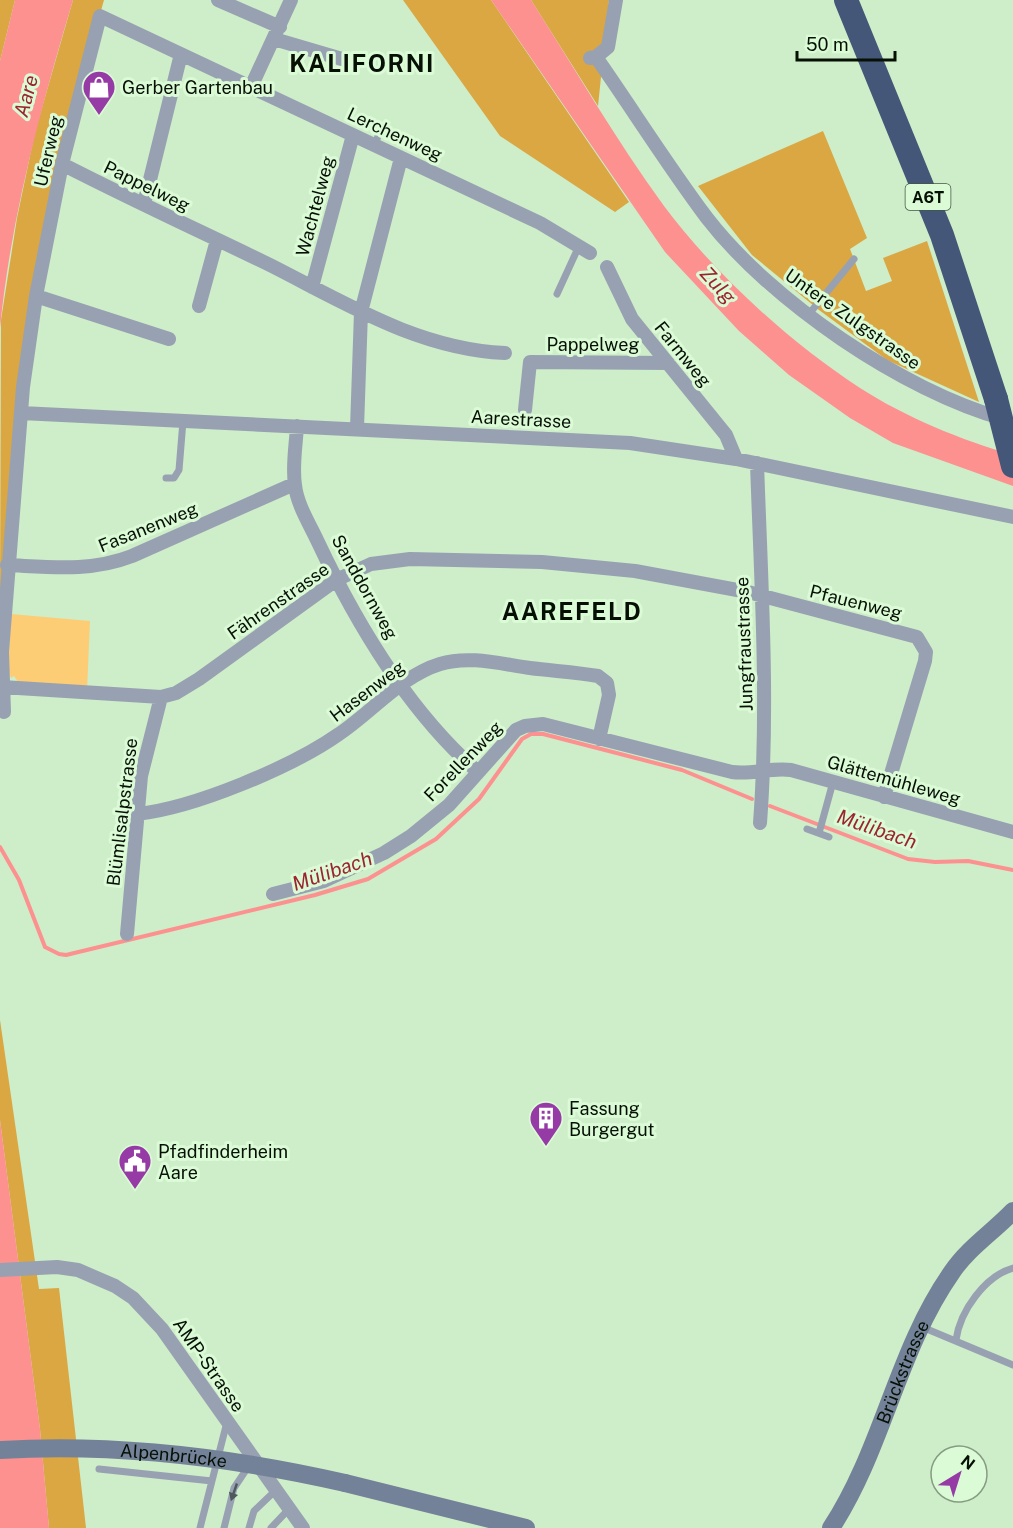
<svg xmlns="http://www.w3.org/2000/svg" width="1013" height="1528" font-family="'Public Sans',sans-serif">
  <style>
    .green { fill: #fdcd75 }
    .forest { fill: #daa742 }
    .water { fill: #fd9190 }
    .lines { fill: none; stroke-linecap: round; stroke-linejoin: round }
    .stream { stroke: #fd9190; stroke-width: 4 }
    .lane { stroke: #98a1b2; stroke-width: 7 }
    .street { stroke: #98a1b2; stroke-width: 14 }
    .secondary { stroke: #748299; stroke-width: 18 }
    .highway { stroke: #455778; stroke-width: 24 }
    .secondary-bridge { stroke: #748299; stroke-width: 18 }
    .highway-bridge { stroke: #455778; stroke-width: 24 }
    .oneway { fill: #4f585c }
    .labels { text-anchor: middle; dominant-baseline: central; stroke-width: 6; stroke-linejoin: round; paint-order: stroke }
    .shield { fill: #dbfad6; stroke: #465644; stroke-width: 1.5 }
    .shield-label { font-size: 16px; font-weight: bold; fill: #061005 }
    .poi-label { font-size: 18px; fill: #061005; stroke: #dbfad6; text-anchor: start }
    .street-label { font-size: 18px; fill: #061005; stroke: #dbfad6 }
    .water-label { font-size: 20px; font-style: italic; fill: #9b242f; stroke: #dbfad6 }
    .district-label { font-size: 24px; font-weight: bold; letter-spacing: 1.5px; fill: #061005; stroke: #dbfad6 }
  </style>
  <rect width="100%" height="100%" fill="#ceedc9"/>
  <path class="green" d="M11,614L90,621L87,691L20,685L14,676L11,678L8,670Z"/>
  <path class="forest" d="M0,0H15L0,61Z
    M73,0H104L57,165L0,609L1,320L17,218L35,132Z
    M403,0H491L629,202L615,212L500,136Z
    M531,0H609L598,106Z
    M823,131L867,238L850,249L866,291L892,281L883,258L927,241L979,402L887,360L819,310L752,255L698,186Z
    M0,1020L39,1289L59,1288L86,1528H49L40,1429L0,1120Z"/>
  <path class="water" d="M15,0H73C41,107 11,216 0,328V61Z
    M491,0H531C575,69 616,140 664,206C714,273 789,342 860,388C905,417 961,440 1013,455V486L893,443L850,418L789,375L739,331L665,252Z
    M0,1120L40,1429L49,1528H0Z"/>
  <g class="lines">
    <path class="stream" d="M770,806L908,859L935,862L968,861L1013,870
      M0,847L19,880L45,947L59,954L66,955L315,895L368,879L436,839L479,799L522,739L531,734H543L682,770L752,799"/>
    <path class="lane" d="M375,145L379,133
      M557,294L579,246
      M809,314L854,259
      M166,478H174L179,470L183,421
      M807,829L829,837
      M819,833L833,782
      M922,1327L1013,1365
      M956,1340C960,1311 985,1276 1013,1268
      M99,1469L212,1481
      M200,1528L227,1422
      M224,1528L234,1488L248,1467
      M249,1528L254,1511L276,1490
      M271,1528L289,1509"/>
    <path class="street" d="M218,0L280,27
      M274,39L342,59
      M596,57C633,110 668,166 707,218C771,301 903,391 1004,419
      M590,58L596,57L608,47L616,0
      M251,87L291,0
      M62,164C132,200 202,232 272,266C347,304 419,349 505,353
      M144,204L181,54
      M607,267L632,319L726,435L736,459
      M312,287L353,135
      M36,296L169,339
      M199,306L217,240
      M525,410L530,362L668,363
      M21,413L630,443L736,459L1013,517
      M297,426C296,445 292,466 295,485C297,504 309,523 317,540C356,623 408,711 478,772
      M357,428L361,312L401,158
      M757,463C761,583 769,703 760,823
      M7,565C51,567 91,572 132,556L294,484
      M2,687L161,697L176,693L199,679L336,580L371,564L410,559L542,562L635,571L748,592L917,637L926,652L925,661L884,797
      M4,712L2,652L23,387L36,296L62,164L100,16L540,223L590,253
      M137,814C194,808 292,767 339,734C372,712 401,676 440,664C469,655 501,664 530,668C553,671 576,672 598,676L607,683L609,695L599,739
      M273,894L324,881L384,853L411,836L449,805L516,730L525,726L543,724L732,772C752,775 771,767 791,770L1013,832
      M127,934L141,776L161,697
      M0,1270L57,1267L78,1270L115,1286L133,1298L162,1329L303,1528"/>
    <g class="secondary">
      <path d="M345,1483L526,1528"/>
      <path id="s1" d="M831,1528C883,1449 897,1350 952,1272C968,1248 993,1232 1013,1211"/>
    </g>
    <path class="highway" d="M846,0L942,235L996,399"/>
    <path class="secondary-bridge" id="s2" d="M0,1450C118,1443 231,1457 345,1483"/>
    <path class="highway-bridge" d="M996,399L1013,466"/>
  </g>
  <defs><path id="oneway-solid" d="M-6-.8H1V-3.2L6.5 0L1 3.2V.8H-6Z" transform="scale(1.5)"/></defs>
  <use class="oneway" href="#oneway-solid" transform="translate(234 1492) rotate(109)"/>
  <defs>
    <symbol id="shop-pin" viewBox="-11 -11 22 30"><path d="M0 17L-7.5 6A9.5 9.5 0 1 1 7.5 6Z" fill="#963ba6" stroke="#dbfad6"/><path d="M-5-2.5h2.3a2.7 3.5 0 0 1 5.4 0H5L5.5 6h-11ZM-1.5-2.5h3a1.5 2.3 0 0 0-3 0Z" fill="#fff"/></symbol>
    <symbol id="building-pin" viewBox="-11 -11 22 30"><path d="M0 17L-7.5 6A9.5 9.5 0 1 1 7.5 6Z" fill="#963ba6" stroke="#dbfad6"/><path d="M-4-6H4V6H1V3H-1V6H-4ZM-2.5-4.3h1.7v1.8h-1.7ZM.8-4.3h1.7v1.8H.8ZM-2.5-1h1.7V.8h-1.7ZM.8-1h1.7V.8H.8Z" fill="#fff"/></symbol>
    <symbol id="civic-pin" viewBox="-11 -11 22 30"><path d="M0 17L-7.5 6A9.5 9.5 0 1 1 7.5 6Z" fill="#963ba6" stroke="#dbfad6"/><path d="M-.6-6.5H3V-4.5H.6V-3L4-1V1h2V6H-6V1h2V-1L-.6-3ZM-1.2 2.5V6h2.4V2.5Z" fill="#fff"/></symbol>
  </defs>
  <g fill-rule="evenodd">
    <use href="#shop-pin" x="80" y="68" width="38" height="52"/>
    <use href="#building-pin" x="527" y="1099" width="38" height="52"/>
    <use href="#civic-pin" x="116" y="1142" width="38" height="52"/>
  </g>
  <g class="labels">
    <rect class="shield" x="905.5" y="184" width="45" height="26" rx="4.5"/>
    <g class="shield-label">
      <text x="928" y="197">A6T</text>
    </g>
    <g class="poi-label">
      <text x="122" y="87">Gerber Gartenbau</text>
      <text x="569" y="1108">Fassung<tspan x="569" dy="21">Burgergut</tspan></text>
      <text x="158" y="1151">Pfadfinderheim<tspan x="158" dy="21">Aare</tspan></text>
    </g>
    <g class="street-label">
      <text transform="translate(395 134) rotate(25)">Lerchenweg</text>
      <text transform="translate(48 151) rotate(-77)">Uferweg</text>
      <text transform="translate(147 186) rotate(26)">Pappelweg</text>
      <text transform="translate(315 206) rotate(-75)">Wachtelweg</text>
      <text transform="translate(853 319) rotate(35)">Untere Zulgstrasse</text>
      <text x="593" y="344">Pappelweg</text>
      <text transform="translate(683 354) rotate(51)">Farmweg</text>
      <text transform="translate(521 419) rotate(3)">Aarestrasse</text>
      <text transform="translate(148 527) rotate(-22)">Fasanenweg</text>
      <text transform="translate(365 587) rotate(61)">Sanddornweg</text>
      <text transform="translate(278 601) rotate(-35)">Fährenstrasse</text>
      <text transform="translate(856 602) rotate(14)">Pfauenweg</text>
      <text transform="translate(744 644) rotate(-92)">Jungfraustrasse</text>
      <text transform="translate(367 691) rotate(-37)">Hasenweg</text>
      <text transform="translate(463 761) rotate(-46)">Forellenweg</text>
      <text transform="translate(894 780) rotate(16)">Glättemühleweg</text>
      <text transform="translate(122 812) rotate(-83)">Blümlisalpstrasse</text>
      <text transform="translate(209 1365) rotate(55)">AMP-Strasse</text>
      <text stroke="none"><textPath href="#s1" startOffset="172">Brückstrasse</textPath></text>
      <text stroke="none"><textPath href="#s2" startOffset="174">Alpenbrücke</textPath></text>
    </g>
    <g class="water-label">
      <text transform="translate(26 96) rotate(-75)">Aare</text>
      <text transform="translate(718 285) rotate(48)">Zulg</text>
      <text transform="translate(877 829) rotate(19)">Mülibach</text>
      <text transform="translate(332 871) rotate(-19)">Mülibach</text>
    </g>
    <g class="district-label">
      <text x="362" y="63">KALIFORNI</text>
      <text x="572" y="611">AAREFELD</text>
    </g>
  </g>
  <g transform="translate(959 1474) rotate(38)"><circle r="28" fill="#dbfad6" stroke="#869c82" stroke-width="1.5"/>
  <path d="M0-4.5L10 22L0 15L-10 22Z" fill="#963ba6"/>
  <text y="-9" font-size="16" font-weight="bold" text-anchor="middle" fill="#061005">N</text>
  </g>
  <path d="M797 51v9h98v-9" fill="none" stroke="#061005" stroke-width="3"/>
  <text x="806" y="51" font-size="18" fill="#061005" stroke="#dbfad6" stroke-width="4.5" paint-order="stroke">50 m</text>
</svg>
